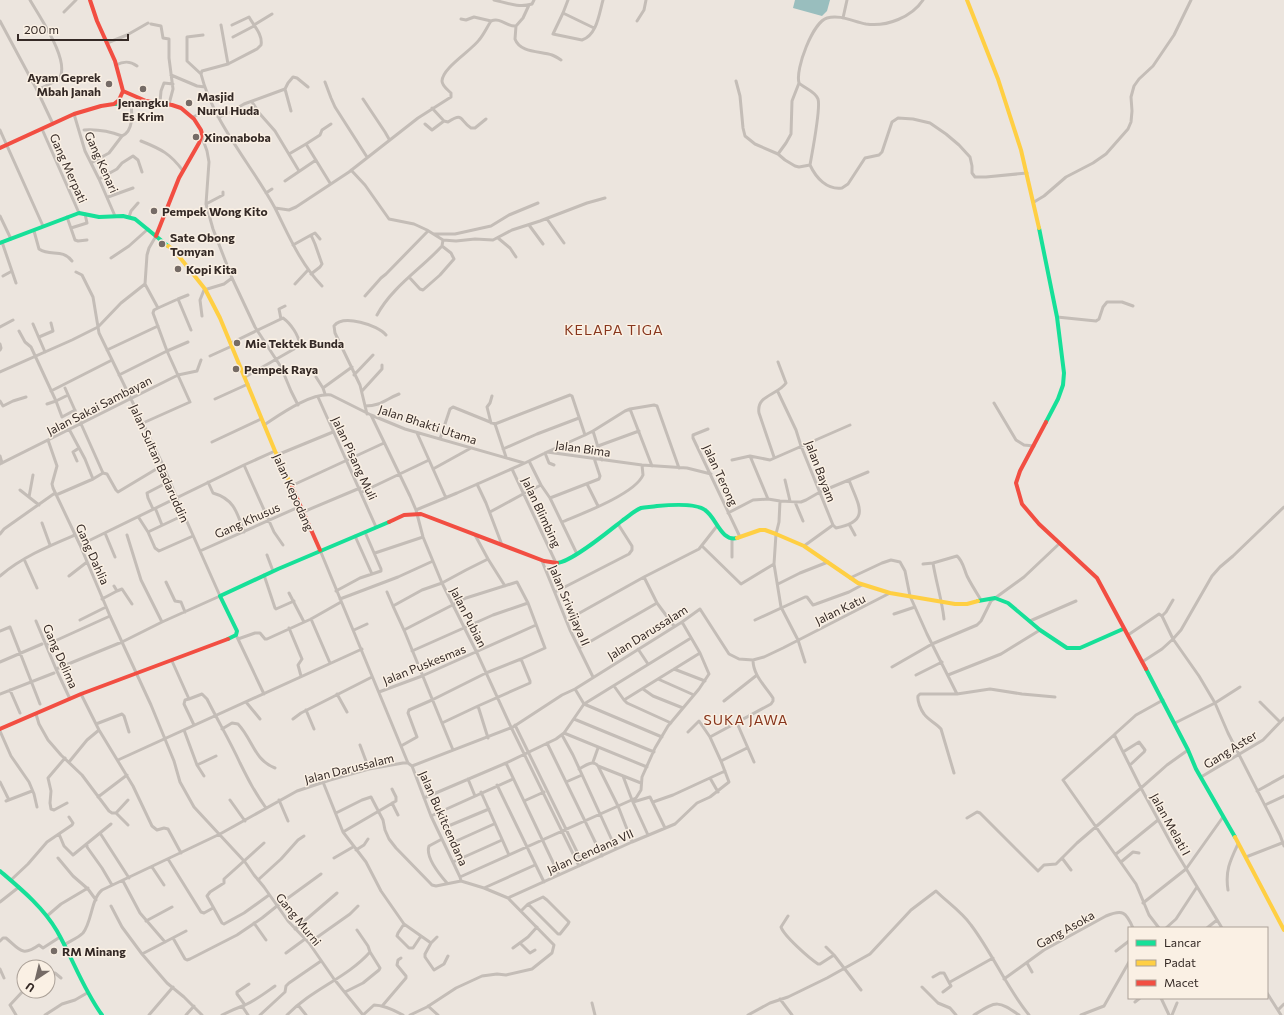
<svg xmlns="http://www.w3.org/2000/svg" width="1284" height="1015" font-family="Commissioner,sans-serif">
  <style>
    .water { fill: #99bebe }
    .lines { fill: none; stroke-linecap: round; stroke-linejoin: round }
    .street { stroke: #c4bdb7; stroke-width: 3 }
    .fast { stroke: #16e098; stroke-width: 4 }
    .slow { stroke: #ffcf43; stroke-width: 4 }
    .jam { stroke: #f24e42; stroke-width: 4 }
    .poi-dot { fill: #756b66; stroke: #faf0e4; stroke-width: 1.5 }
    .labels { text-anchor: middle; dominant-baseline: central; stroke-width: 3; stroke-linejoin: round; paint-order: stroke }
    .poi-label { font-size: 12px; font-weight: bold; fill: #352a26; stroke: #faf0e4; text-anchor: start }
    .street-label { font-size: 12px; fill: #352a26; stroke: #faf0e4 }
    .quarter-label { font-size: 14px; letter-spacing: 1px; fill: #87351c; stroke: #faf0e4 }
  </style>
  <rect width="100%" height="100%" fill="#ece5de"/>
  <path class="water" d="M795,0H830L827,11L822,16L793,8Z"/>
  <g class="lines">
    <path class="street" d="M30,0C39,16 73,64 58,80L37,90
      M494,0C507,3 519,8 532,4L534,0
      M568,0L563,13L553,34L582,40C597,35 599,14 603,0
      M64,12L76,0
      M563,13L594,28
      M843,18L847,0
      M461,19L466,20L474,17L491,21
      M0,21L37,90L53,124
      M637,21L644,10L646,0
      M151,24L161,26L163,38L169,39V58L173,89L169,104
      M221,25L228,64
      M232,25L249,17C254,26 263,35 261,45L257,49L228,64L202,71L201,74C213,122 251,164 275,208L289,210L296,207L349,172L418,118L451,97V93C448,90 442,86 442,81C442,68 472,50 479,40C484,34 487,27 491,21C501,17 507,27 516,26L523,18L529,5
      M254,25L272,14
      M516,26L515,39C520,53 540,51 552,55C555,56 558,58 561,60
      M233,37L254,26
      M107,43L127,35L148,23
      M116,65C124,61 130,61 137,66
      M201,74L187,61V37L203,35
      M171,75L197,86L205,87
      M736,81L740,96L743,128L745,136L755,144L778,154L785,160L795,166L799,167L810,165C812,153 821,108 818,99C815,91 804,88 799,83C795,69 813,22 827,18C840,14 854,22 866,24C887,27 912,17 923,0
      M325,82L331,98L335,107L367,157
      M285,89L291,111
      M363,99L385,132L389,139
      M160,102L161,91L164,83L173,84
      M252,102L260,114L275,131L299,171
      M432,108L444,121L448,122C464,112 459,120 471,128H475L486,119
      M74,114L85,151L99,179L115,216
      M193,117L213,108
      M218,117L227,114L244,104L285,89L288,83L293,77L297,78L308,87
      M425,124L432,130L444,121
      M42,129L79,213
      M0,130L43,226
      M84,130C99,129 109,131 122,136C134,131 132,113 131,102
      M202,137L207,151L209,162L206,204L213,229L232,278L255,327L281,367L291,391L298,405
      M141,141C161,149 171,154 183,171
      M289,154L306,144
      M778,154L786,143L791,134L792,101L799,83
      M91,163L109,153L122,136
      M810,165C816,178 827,190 842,188L848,184L865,158L879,155L882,152L892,122L898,118L913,119L930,123L946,134L959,145L970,157L972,166V173L975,177H986L1027,173
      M351,170L365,185L389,219L414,224L427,230L443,240L456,241L475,239L493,240L512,230L540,221L587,203L605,198
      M99,179L117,169L122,163L133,156L138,160L142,172
      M285,181L316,160
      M330,183L306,144L320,135L322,130L331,124
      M266,193L272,189
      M108,197L133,188
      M1034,202L1044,196L1066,177L1093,163L1106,154L1128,129L1131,122L1132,111L1131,97L1134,86L1139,79L1153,66L1174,35L1191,0
      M206,204L223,195V192
      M275,208C289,236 300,263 322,286
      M0,216L11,239
      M67,217L75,240L78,241L87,240
      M129,217L131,211L138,203
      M547,219L564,243
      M529,225L543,244
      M71,228L87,223L85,214
      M34,231L39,249C51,257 62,248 72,261
      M434,234H455L491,226L509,215L538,203
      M311,235L315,233L320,239
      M498,238L510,248L516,257
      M2,242L16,283
      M293,245L311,235L315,244L322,264L320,267L311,274
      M111,258L129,246L148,229
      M3,276L12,271
      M409,277L420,289L423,290L440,275L454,259L451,253L442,246
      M145,284L158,308L178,299L191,330
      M295,284L308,270
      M365,296L381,278L386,274L428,231
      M178,299L188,295
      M377,315C392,287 421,269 442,246L443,240
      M202,316L200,300L204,290L224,284L232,278
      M1057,317L1096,321L1099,319L1103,307L1107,302H1122L1133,306
      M281,319L279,309L285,306
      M33,324L45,352
      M0,327L13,320
      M19,331L25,342L31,347L56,401L68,395
      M39,337L53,331L51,323
      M231,343L283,318C290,323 300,336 299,345L294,349L245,377
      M0,344L1,348L0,350
      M107,350L158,326
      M210,356L232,346
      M0,372L72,340L98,327L93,297L82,275L76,272
      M119,375L167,351L153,313L154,310L158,308
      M354,375L373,355
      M316,377L323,388L325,394
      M65,388L103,473
      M323,388L352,367
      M51,391L112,360
      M362,391L382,369V365
      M778,392L796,430L801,446L833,525L804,546
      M318,397L376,527
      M215,399L248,384
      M0,401L3,406L13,401L26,397
      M994,403L1016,440L1024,445L1034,446
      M47,404L56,401L62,417L75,410
      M365,406C381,406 386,399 399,394
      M630,409L654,405L657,406L679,468
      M367,414L360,385L335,333L334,326C343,314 378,325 386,335
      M371,415L410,496L416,510L423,537L442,583L478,655L511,727L579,866
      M143,423L190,402L167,351L188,342
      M491,423L487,407L490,403L492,396
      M495,424L570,395L572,396L585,435L593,431L602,460
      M264,425C281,414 310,393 331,395L371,415L405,429L524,463
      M69,429L85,459L93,479
      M708,429L693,435V438L740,537
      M593,431L625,411L630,409L652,466
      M417,433L446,498
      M440,439L450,409L453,407L495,424L506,457
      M48,440L57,466L52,484L53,488L80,545L110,616L151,705L174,761L180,782L194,807L245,862L254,875L264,887L288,921L309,943L334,979L363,1015
      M212,442L261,419
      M598,446L639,431
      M503,449L537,434L579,418
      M547,452L585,435
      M545,453L549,463L554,465
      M277,455L333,432
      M0,456L2,463
      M750,456L768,499L780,501L801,502L806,500L820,492L868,472
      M774,457L759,413C756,395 778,395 786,383L778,362
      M732,460L750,456L770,460L850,425
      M77,461L73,452L79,448
      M529,461L541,485L550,498L577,554
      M0,464L178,375L197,371L201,360
      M244,465L274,532L283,545
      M433,469L471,448
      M512,469L556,563
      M785,480L790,501
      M208,482L213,493C234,499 237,512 244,532
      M477,484L486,503L502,545
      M587,484L598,506
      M291,486L384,443
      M20,490L39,505
      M362,492L429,460
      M56,495L93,479L103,473L107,474L116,490L118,492L163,465
      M29,497L33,475
      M550,498L599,479L600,476L594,458
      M780,501L779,522L776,534L774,564L781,607L798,640L805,662
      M795,502L803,521
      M153,509L148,498L147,493L170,481
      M156,510L162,525
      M416,510L457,493L525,463L547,452L642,465L687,468L711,474
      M303,512L360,488
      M490,512L523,494L541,485
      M728,513L753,500L768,499
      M139,518L148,532L184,515
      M562,522C581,514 635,494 643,475L642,465
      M42,523L50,545
      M849,524L855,535
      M833,525L836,528C872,521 858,505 849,480
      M148,532L155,548L159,551L193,536
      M105,533L115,557
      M0,534L4,529L55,493
      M127,535L141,580L162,622
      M475,535L488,559L505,586
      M355,536L372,574
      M732,539V557
      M80,545L244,465L275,451
      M702,546L741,584L774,564
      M320,550L408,763
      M200,551L301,506
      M375,553L423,537
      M267,555L273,571
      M24,559L37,588
      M542,561L570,630L593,677
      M923,564L933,563
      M264,575L275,608L276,609L294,601
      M0,576C22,557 49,546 75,535
      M69,576L87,562
      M644,577L699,549L717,526
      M850,578L882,563L891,560L900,562L905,571L910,596L927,634L957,694H920L918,696C917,701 921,710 924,714C928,720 936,723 941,729L954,773
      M166,582L175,601L181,602L185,612
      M778,584L800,573L828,562
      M117,591L122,589L132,604
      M336,591L360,578L381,571V569L365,532
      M387,592L393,606
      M555,592L629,554L632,550V546L618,524
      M289,593L304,622
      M102,599L117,591L114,586
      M340,599L398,577L433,561
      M894,614L915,607
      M1162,616L1173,639L1199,676L1215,703L1228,733L1280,835L1284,846
      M1162,616L1166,612L1173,600
      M311,619L330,663
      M944,619C942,600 936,582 933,563L957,556C963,561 964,569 967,576C971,584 976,592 981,600
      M80,620L106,607
      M567,620L644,577L657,603L674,626
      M755,620L805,597H807L813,605L816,604L849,592L862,585
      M36,621L56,669L70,699
      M1030,621L1076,601
      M289,628L302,659L298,665L301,676
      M354,630L367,624
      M404,630L393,606L422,590L442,583L466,570L488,559
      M0,631L10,627L40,704
      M1128,635L1159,614L1162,616
      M237,637L264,694
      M238,639L255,633H260L265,639H267L311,619L341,602
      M46,645L110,616
      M579,648L657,603
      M638,649L648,664
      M412,651L493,615L528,603
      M172,661L189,699L202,694L207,699C218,721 230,741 240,763C249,781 254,791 266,808
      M0,662L42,644
      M1142,662L1162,649L1173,639L1181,630L1212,576L1220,567L1233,556L1284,507
      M892,667L932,644L977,625L981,621L991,601L1024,577L1060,543
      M56,669L122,642L162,622L220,596L184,515L163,465L99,333L98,327L121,303L145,284L147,255L149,248L156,236
      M674,669L705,681
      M916,675L942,662
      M948,675L1001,654L1040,630
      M658,679L694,695
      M614,686L624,700L700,653
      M643,689L653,696L683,708
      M10,690L20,713
      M379,692L422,676L536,625
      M0,694L54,673
      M81,694L99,730L133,786L152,826L157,830L164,828L168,829L181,853
      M337,694L347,712
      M957,694L990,689L1022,694L1055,697
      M189,699L185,700L184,704L194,725
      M624,700L627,703L671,723
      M1163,700L1136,715L1116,733L1114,735L1115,736L1141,788L1173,847L1222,928
      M724,701L757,675
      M246,702L260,719
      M1260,702L1280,722
      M584,704L691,638
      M584,704L662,737
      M306,710L314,729
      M36,714L39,724L48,740L61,755L82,775L109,811L112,813H116L128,825
      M293,719L301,713L372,677
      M574,719L654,752
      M442,723L478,706
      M737,723L754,762
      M1175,723L1215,703L1240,687
      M96,724L122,714L124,716L129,732
      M515,725L583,864
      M222,729L232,723L238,724C253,740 254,760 275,768
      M184,730L197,765L204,776
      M0,731L11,756L29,782L34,794L37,807
      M688,732L699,721L710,737L771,704L773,701V698C765,686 753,675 753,660
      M564,733L647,767
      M562,735L573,755L616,849
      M1114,735L1063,780L1136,884L1149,915L1159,928
      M710,737L721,761L747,748
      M488,738L478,706L530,683V681L521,659
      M547,743L602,856
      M360,745L369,769
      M401,746L417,737L408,713L409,710L432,700L486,673L521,659L545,648L528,603L517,582L466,598L404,630L453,750
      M1123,752L1139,742L1145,750L1144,752L1130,765
      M65,758L48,778L51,791L50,803L51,809L54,810L67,803
      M118,760L362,649
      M69,762L87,740L99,730
      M593,762L598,748
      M506,763L559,875
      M197,765L216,756
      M598,766L641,783
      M579,769C585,766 593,759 598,766L618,806L632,842
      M623,776L632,800L648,835
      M1201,777L1263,740L1284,718
      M710,778L718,792
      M468,779L475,796
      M0,782L9,800
      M323,782L343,832L366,862L381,891L404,924L431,943L425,954V957L434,970L444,964L448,956
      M566,782L582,775
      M497,785L544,882
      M1257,791L1284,776
      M481,792L509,855
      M98,797L127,775
      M424,798L506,763L556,739L564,733L584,704L575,689
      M230,800L245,821
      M279,800L288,821
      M6,801L32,791
      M524,801L544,792
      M633,802L650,797L665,828
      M653,802L673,795L725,771
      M392,803L398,815
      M1265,805L1284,796
      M116,813L128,800
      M336,813L362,800L371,797L383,820L385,830L389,839L396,848L432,885L436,886L461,881
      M431,816L513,779
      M967,818L977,812L980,813L1038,871L1044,865L1056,864L1077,843L1141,788L1167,765L1188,750
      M446,827L489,809
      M343,832L396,801V797L392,789
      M100,833L129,878
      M59,834L64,846L73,855L111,824
      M442,839L429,846C425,857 440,875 447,883
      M454,842L494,824
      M264,843L224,879V883L210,892L207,896L222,923L224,924L244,913L269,895
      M87,845V847L102,868L112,885
      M356,850L364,845L368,839
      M1116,854L1158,820
      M1246,857L1282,843
      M58,858L73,876L88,889L96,900
      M334,858L353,847
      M1062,858L1071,870
      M168,859L201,912L204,913L213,908
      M453,862L502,840
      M1121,862L1133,852L1139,853
      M152,867L164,885
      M460,877L636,798L641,790L642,777L655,748L668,726L699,689L709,674L700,653L682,622
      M11,880L28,864L47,842L72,825L73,823L69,817
      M258,880L281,859L298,840L304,836
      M123,881L140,913L165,942
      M484,888L535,865
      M1228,890C1225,871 1230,861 1238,844
      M508,898L632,842L675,824L697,803L710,797L729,782L721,761
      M0,902L19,887
      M1143,903L1186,869L1223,817
      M111,906L122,927L142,954L167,983L184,997L202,1015
      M521,911L528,904L543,897L547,900L569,922L568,924L560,934H558L528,904
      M47,916L61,904L88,888
      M788,916L781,927C784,936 809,958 818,964H820L834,955L861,990
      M146,921L172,907
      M254,923L266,940
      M404,924L398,933L397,936L409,948H413L421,936
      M1166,928L1176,919L1197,887
      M1207,928L1217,920
      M295,929L337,893
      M173,938L185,959L187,960L190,959L237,935L262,918L277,906L321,874
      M0,941L3,938H6C20,950 22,957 39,945L43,948L60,937
      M309,943L350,914L358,906
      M431,943L437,937
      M520,943L530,953L535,950
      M64,945C70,941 78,938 83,933C92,922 91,899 102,890L220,834L297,791L330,780L369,769L403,763H408L412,766L513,727L562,695L575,689L682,622L700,609L729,654L739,659L753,660L764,657L783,648L890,593
      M826,947L834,955
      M513,948L528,937L537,927
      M1116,951L1129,941
      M286,953L305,939
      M142,954L186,931
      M1027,963L1032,972
      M0,969L4,978
      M48,974L55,973L61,978
      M933,977L940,973H944L951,986L943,992
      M1004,979L1044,950L1106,916C1123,909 1126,912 1133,928
      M950,982L993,958
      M922,987L938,1003L950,1008L956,1015
      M345,992L363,983L379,970L380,968L370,952
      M1267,993L1281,1015
      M1161,998L1169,1015
      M780,999L792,1015
      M1135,1002L1140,998
      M592,1003L595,1015
      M245,1005L237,994V992L249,984
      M298,1005L306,1015
      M383,1005L406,978V976L397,965L398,960L401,958
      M242,1006L248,1015
      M428,1006L438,1015
      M1278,1010L1284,1004
      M16,1015L10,1005L24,990
      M45,1015L62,1004L75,1000L87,993
      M149,1015L173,987
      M186,1015L194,1006
      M222,1015C230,1011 237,1008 245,1005C256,1000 265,993 275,986
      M260,1015L285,992L286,986L289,983L321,961
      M287,1015C312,989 347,978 370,952L368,946L357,930
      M363,1015L374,1005C384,1005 394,1010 403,1015
      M410,1015L427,1007L456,988L482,976L497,974L506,975L532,969L552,953L554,945L508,898L484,888L461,881L460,877L431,816L412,766
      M748,1015L770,1003L788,997L827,978L870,954L911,910L936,891C947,902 962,912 971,925C993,954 1006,987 1029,1015
      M974,1015C997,1001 997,1000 1019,1015
      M1081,1015L1104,1006L1129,962
      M1172,1015L1177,1003"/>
    <path class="fast" d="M115,104L146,102
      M1039,228L1057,317L1064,373L1063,385L1058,399L1046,422
      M0,243L79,213L99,217L123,216L135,219L168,246
      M557,563C572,562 610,530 623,520C629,516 635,510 641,508C646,507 652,507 657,506C668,505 696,503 705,510C716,517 721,542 737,538
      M978,601L995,598L1008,603L1040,630L1067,648H1080L1123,629
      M228,639L236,635L237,631L220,596L278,569L389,522
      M1146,669L1188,750L1196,769L1235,837
      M0,871C21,889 43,907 57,931C73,959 83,989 102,1015"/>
    <path class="slow" d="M967,0L998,79L1021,150L1039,228
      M168,246L174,250L205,289L220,318L275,451L292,487
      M737,538L760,530H765L776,534L804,546L858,583L890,593L955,604H967L978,601
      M1235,837L1284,930"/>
    <path class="jam" d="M123,91L146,101L172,105L181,108L194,119L201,130L202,134L199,143L179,178L156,236
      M0,148L74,114L101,106L114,104L119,100L123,91L115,61L97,21L90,0
      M1046,422L1020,471L1016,483L1022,504L1039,524L1097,578L1146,669
      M292,487L320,550
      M389,522L404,515L421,514L544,561L557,563
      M0,729L81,694L228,639"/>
  </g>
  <g class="poi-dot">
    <circle cx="109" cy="84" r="4"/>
    <circle cx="143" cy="89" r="4"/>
    <circle cx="189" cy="103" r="4"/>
    <circle cx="196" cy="137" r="4"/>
    <circle cx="154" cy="211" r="4"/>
    <circle cx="162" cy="244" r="4"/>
    <circle cx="178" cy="269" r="4"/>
    <circle cx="237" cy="343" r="4"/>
    <circle cx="236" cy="369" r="4"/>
    <circle cx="54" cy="951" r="4"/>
  </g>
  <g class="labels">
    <g class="poi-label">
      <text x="101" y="77" text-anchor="end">Ayam Geprek<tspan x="101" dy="14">Mbah Janah</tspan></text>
      <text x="197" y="96">Masjid<tspan x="197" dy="14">Nurul Huda</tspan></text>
      <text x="143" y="102" text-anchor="middle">Jenangku<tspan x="143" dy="14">Es Krim</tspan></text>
      <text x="204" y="137">Xinonaboba</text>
      <text x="162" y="211">Pempek Wong Kito</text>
      <text x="170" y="237">Sate Obong<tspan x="170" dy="14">Tomyan</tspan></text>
      <text x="186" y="269">Kopi Kita</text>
      <text x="245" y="343">Mie Tektek Bunda</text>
      <text x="244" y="369">Pempek Raya</text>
      <text x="62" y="951">RM Minang</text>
    </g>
    <g class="street-label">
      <text transform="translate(102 162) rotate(66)">Gang Kenari</text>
      <text transform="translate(69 168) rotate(66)">Gang Merpati</text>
      <text transform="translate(99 405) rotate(-27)">Jalan Sakai Sambayan</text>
      <text transform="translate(428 424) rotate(18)">Jalan Bhakti Utama</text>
      <text transform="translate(583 448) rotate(8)">Jalan Bima</text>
      <text transform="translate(355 458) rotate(65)">Jalan Pisang Muli</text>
      <text transform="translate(160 463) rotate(66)">Jalan Sultan Badaruddin</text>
      <text transform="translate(821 471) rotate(69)">Jalan Bayam</text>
      <text transform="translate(721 475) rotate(65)">Jalan Terong</text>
      <text transform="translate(294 492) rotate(66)">Jalan Kepodang</text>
      <text transform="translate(542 512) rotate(65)">Jalan Blimbing</text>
      <text transform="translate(247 520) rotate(-24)">Gang Khusus</text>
      <text transform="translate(93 554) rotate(66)">Gang Dahlia</text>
      <text transform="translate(570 605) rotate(67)">Jalan Sriwijaya II</text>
      <text transform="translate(840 609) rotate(-26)">Jalan Katu</text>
      <text transform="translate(469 617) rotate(63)">Jalan Pubian</text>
      <text transform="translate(647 632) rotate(-32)">Jalan Darussalam</text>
      <text transform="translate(61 656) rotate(66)">Gang Delima</text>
      <text transform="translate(424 664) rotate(-22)">Jalan Puskesmas</text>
      <text transform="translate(1230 749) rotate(-32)">Gang Aster</text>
      <text transform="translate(349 768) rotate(-14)">Jalan Darussalam</text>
      <text transform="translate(444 818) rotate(66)">Jalan Bukitcendana</text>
      <text transform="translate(1171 824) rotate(61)">Jalan Melati I</text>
      <text transform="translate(590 851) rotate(-24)">Jalan Cendana VII</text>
      <text transform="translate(299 919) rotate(51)">Gang Murni</text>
      <text transform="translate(1065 929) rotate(-29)">Gang Asoka</text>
    </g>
    <g class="quarter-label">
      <text x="614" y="329">KELAPA TIGA</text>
      <text x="746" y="719">SUKA JAWA</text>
    </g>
  </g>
  <rect x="1128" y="927" width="140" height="72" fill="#faf0e4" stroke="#aba198"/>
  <rect x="1136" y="940" width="20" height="6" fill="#16e098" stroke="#aba198"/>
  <text x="1164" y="947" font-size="12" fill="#352a26">Lancar</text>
  <rect x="1136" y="960" width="20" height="6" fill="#ffcf43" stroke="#aba198"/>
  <text x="1164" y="967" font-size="12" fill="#352a26">Padat</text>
  <rect x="1136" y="980" width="20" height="6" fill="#f24e42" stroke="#aba198"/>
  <text x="1164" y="987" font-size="12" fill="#352a26">Macet</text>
  <g transform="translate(36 979) rotate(215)"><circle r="19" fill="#faf0e4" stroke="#aba198"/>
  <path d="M0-3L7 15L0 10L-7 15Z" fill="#756b66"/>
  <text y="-6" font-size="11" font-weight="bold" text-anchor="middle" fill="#352a26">U</text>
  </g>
  <path d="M18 34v6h110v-6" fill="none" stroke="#352a26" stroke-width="2"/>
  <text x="24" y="34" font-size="12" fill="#352a26" stroke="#faf0e4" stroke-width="3" paint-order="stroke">200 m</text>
</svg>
